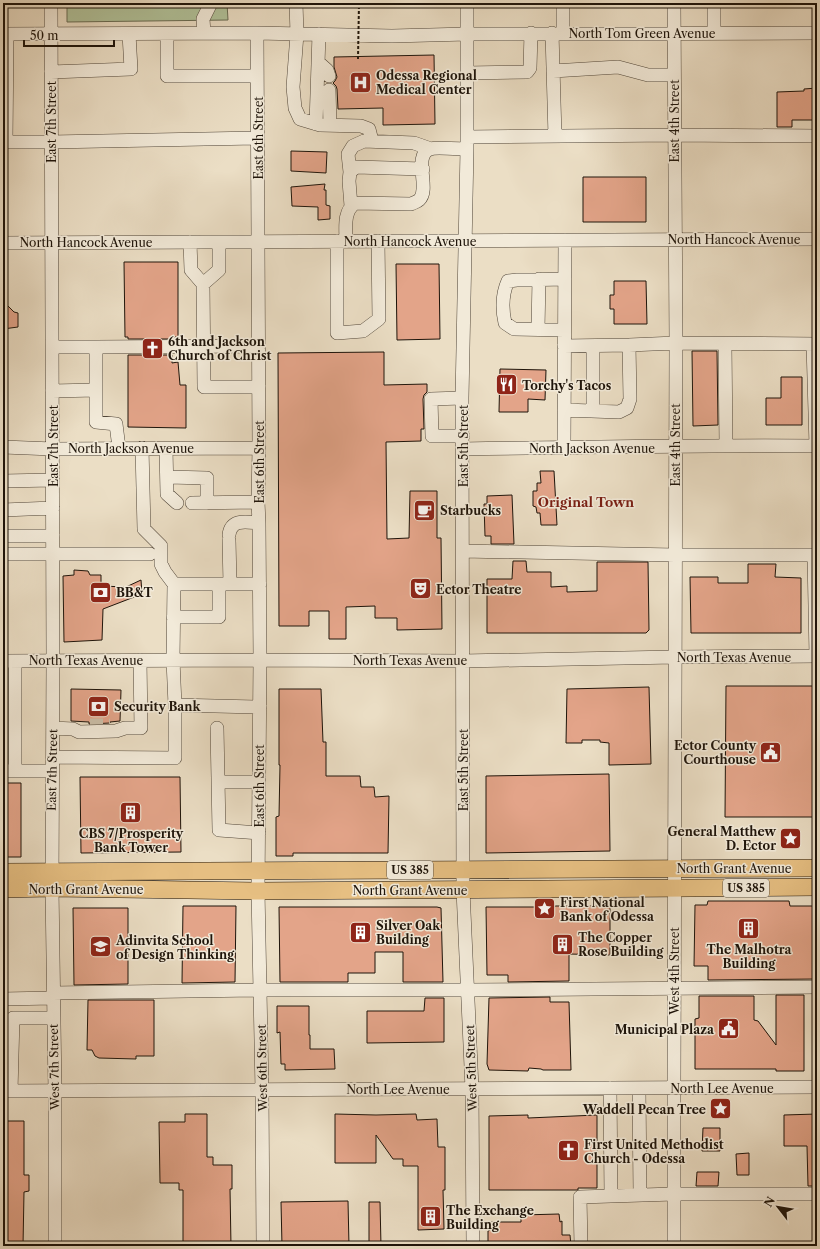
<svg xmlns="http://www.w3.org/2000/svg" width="820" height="1249" font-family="'Libre Caslon Text',serif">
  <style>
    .green { fill: #b1c29a; stroke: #686b52 }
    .building { fill: #e3a489; stroke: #1e140a }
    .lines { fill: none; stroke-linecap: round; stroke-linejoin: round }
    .minor-tunnel { stroke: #ccc0a9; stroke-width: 13; stroke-dasharray: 13 6; stroke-linecap: butt }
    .minor-casing { stroke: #514639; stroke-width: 14 }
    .major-casing { stroke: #1e140a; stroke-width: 18 }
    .minor { stroke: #f2ead9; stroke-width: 13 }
    .major { stroke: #e6bf82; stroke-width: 17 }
    .path-bridge { stroke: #1e140a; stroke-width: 2; stroke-dasharray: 3 2; stroke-linecap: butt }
    .labels { text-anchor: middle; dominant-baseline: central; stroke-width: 3; stroke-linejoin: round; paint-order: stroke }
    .shield { fill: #f2ead9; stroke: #5e5448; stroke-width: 1 }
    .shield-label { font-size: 11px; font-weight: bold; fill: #1e140a }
    .street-label { font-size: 12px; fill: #1e140a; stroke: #f2ead9 }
    .poi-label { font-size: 12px; font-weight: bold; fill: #1e140a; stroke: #f2ead9; text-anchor: start }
    .neighbourhood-label { font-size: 13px; font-weight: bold; fill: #7a1f14; stroke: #f2ead9 }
  </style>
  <rect width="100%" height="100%" fill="#ebdec5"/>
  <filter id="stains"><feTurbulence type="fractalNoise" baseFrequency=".005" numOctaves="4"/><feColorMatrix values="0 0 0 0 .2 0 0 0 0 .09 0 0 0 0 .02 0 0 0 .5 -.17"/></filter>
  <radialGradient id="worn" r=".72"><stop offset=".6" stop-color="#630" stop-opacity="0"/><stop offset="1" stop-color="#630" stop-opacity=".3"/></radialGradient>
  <path class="green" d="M67,3H227L228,20L67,22Z"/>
  <path class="building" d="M434,55L435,124L383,125V108L338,109L337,89L336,86L333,83L335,81L337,77L334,67V57Z
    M817,88V120H792V127H777V92L804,91V89Z
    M291,151L327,152L326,173L291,171Z
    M583,177H646V222H583Z
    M325,184L324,190H326V205L330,206V219L318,220V207L292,206L291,187Z
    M124,262H178V337H170L171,339H128V337H125Z
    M396,264H439L440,339L397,340Z
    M614,281H646L647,324H614V309H610V295H614Z
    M3,301L14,312L18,313V327L3,329Z
    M692,351H717L718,425L693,426Z
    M384,352V385L427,384V392L424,395L423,399L424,429H421V441L386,442L387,539L409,538L410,491H437V538H441L442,629L397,630V618H375V606L346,607V639H329V611H309V626H279L278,353Z
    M128,355H172V363L178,362L180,385H186V428L128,427Z
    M500,369L546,370L545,400L528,399V412H499Z
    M781,377H802V425H766V398H781Z
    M540,471H554L557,525H541L540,513H537L536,507L533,506V491H537V483H541Z
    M512,495L514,544H491V536H485L484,504H487V496Z
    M513,561H526L527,572H551V587L567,586V592L597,591V562H648L649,630L646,633H487V579H512Z
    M748,564H776L775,577L801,578V633H691L690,577H718V583H748Z
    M74,570L88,571L90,575H101V586L126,587L141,580L142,594L103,609L102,640L64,642L63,576L74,575Z
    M726,686H817V817H725Z
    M649,687L651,764L609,765V743L600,742V740H582V743H566L567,689Z
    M71,689L121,690L120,721L110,722V723L89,724V722L71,721Z
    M279,689H321L323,742H326V776H360L361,787H374L375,797L389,796L388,853H293V856H276V817L279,816L280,765H279Z
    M609,774L610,851L486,853V776Z
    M80,777H180L181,852L81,853Z
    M3,783H21V857H3Z
    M708,901H789L790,906H817V979L708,980V966H694L695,905H707Z
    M183,906H236L235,982L182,983Z
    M555,906H610V955L569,954V981L508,982V975H487L486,907H555Z
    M279,907H437L441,908L443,982H403V952H375V973H348V982H280Z
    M73,908H128V984L74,985Z
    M776,995H804V1071H776V1069H695V1019L699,1018V996H754V1020L758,1021L776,1045Z
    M550,997V1002H569L571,1070H543L541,1069L529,1068L528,1071L489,1070L487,1064L489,998Z
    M425,998H444V1042L367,1043V1011H424Z
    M88,1000H154V1056H136V1059L99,1058L95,1056L92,1050H87Z
    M277,1006H309V1035H310V1049H334L335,1069L285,1070V1064H281L280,1032L277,1033Z
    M185,1114H207V1157H213V1165H232V1189H230L231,1246H183V1190H179V1183H160L159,1122H185Z
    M335,1114L376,1115L416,1114L417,1120L437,1119L438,1147H445V1190H443L444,1229L418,1230V1166H403V1159H393L376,1135V1163H335Z
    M817,1114V1186H808L807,1146H784V1115Z
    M528,1115V1118L597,1115V1188H578V1190H489V1116Z
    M3,1121H24V1175H29V1191L24,1192L23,1246H3Z
    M703,1128H720V1151H702Z
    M749,1153V1175H737L736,1154Z
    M697,1172H719L718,1186H696Z
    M348,1201L349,1246H282L281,1202Z
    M369,1202H380L381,1246H369Z
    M559,1214L560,1222L562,1221V1235H570L571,1246H488V1231L490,1230V1222H521V1215Z"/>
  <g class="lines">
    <path class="minor-tunnel" d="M90,725H110"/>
    <defs>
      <path id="minor" d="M51,3L53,661L52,888L55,1091V1246
        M296,3L297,34L293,87L295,108L300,119L320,125L361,126L369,129L372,141
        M467,3V149L462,398L463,890L472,1089L473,1246
        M674,3L676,343L674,1088V1246
        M204,33L203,19L211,3
        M257,33L259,448L258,502L259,523L260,660L258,891L262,1090L263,1246
        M552,33L555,136
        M563,33V3
        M714,33V3
        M3,34L257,33L392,36L467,34L817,33
        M167,34V76H257
        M318,62L327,70L329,76
        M553,71L618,67L648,75H674
        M51,72L131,69L129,34
        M467,73L527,72L530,68L531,33
        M329,90L330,125
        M316,124L319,34
        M467,137L674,135L817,136
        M3,142H51L258,138
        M6,142L7,34
        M350,172L348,154L353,146L364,141L414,143L431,149
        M351,206L349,181L350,172L356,167L423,169
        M337,241V333L363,331L379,319L378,241
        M346,241C346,228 343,212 355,203L411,204C413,203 417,202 419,200C431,189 412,156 430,149C435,147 461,149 467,149
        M190,242L191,270L203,284L204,387H259
        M3,243L817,239
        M203,284L219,270V242
        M538,329L539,279
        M564,330L514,329L505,323C502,309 502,294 508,281L517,280L565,279
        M725,344L726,446
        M813,344L816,446
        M564,346L629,345L676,343L817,344
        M52,347H96
        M52,391L96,390
        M462,398L431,399L432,436H463
        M564,410L619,412L627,408L630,399L629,345
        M593,411V346
        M3,447L53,449L259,448
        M564,447L565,240
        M119,448L116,424L96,422V347L259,346
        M166,449L167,494L177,503
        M463,449C581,447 699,445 817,446
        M168,477L207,478V503
        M3,481L53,480
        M192,503L258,502
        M3,510L53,508
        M229,535C231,518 247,522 259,523
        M3,536H53
        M229,540L230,584
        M463,551L675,555H817
        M3,554H150
        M814,555L816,656
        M174,584H260
        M173,617H219V584
        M3,661L260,660L463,661L675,657L817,656
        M15,661V771
        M175,705L260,707
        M53,728L73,729L79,732L116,731L125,728H141L140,660
        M217,728L219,830L259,833
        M53,757L175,758V705L173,660L174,584L165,572L161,564V546L144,529L142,448
        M3,771H52
        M218,782H259
        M53,993L260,990H468L817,987
        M3,999L53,998
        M610,1088L611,1196L674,1194H817
        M639,1088L640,1195
        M3,1091L817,1087
        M11,1091L13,1018H54
        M581,1246L580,1197L611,1196"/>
      <path id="major" d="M3,872L817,868
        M3,889L52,888L258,891L817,887"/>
    </defs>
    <use href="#minor" class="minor-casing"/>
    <use href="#major" class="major-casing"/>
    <use href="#minor" class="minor"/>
    <use href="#major" class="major"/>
    <path class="path-bridge" d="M358,59L359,3"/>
  </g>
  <defs>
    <symbol id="hospital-square" viewBox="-11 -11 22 22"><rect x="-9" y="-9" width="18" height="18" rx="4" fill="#8f2418" stroke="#f2ead9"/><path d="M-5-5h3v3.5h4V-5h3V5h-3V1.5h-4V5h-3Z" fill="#fff"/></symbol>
    <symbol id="church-square" viewBox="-11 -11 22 22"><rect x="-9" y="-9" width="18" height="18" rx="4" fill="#8f2418" stroke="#f2ead9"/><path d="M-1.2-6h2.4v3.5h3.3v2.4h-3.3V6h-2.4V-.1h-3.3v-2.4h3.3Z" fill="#fff"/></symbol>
    <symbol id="restaurant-square" viewBox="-11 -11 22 22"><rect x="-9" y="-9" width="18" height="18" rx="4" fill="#8f2418" stroke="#f2ead9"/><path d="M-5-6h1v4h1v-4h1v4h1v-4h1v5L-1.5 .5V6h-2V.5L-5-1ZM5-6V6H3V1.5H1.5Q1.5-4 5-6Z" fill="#fff"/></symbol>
    <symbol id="cafe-square" viewBox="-11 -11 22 22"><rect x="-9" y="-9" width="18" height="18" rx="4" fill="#8f2418" stroke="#f2ead9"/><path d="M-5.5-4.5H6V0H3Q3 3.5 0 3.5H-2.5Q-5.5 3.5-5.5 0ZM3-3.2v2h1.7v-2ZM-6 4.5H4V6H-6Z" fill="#fff"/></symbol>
    <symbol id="theatre-square" viewBox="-11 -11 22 22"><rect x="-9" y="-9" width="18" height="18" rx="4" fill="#8f2418" stroke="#f2ead9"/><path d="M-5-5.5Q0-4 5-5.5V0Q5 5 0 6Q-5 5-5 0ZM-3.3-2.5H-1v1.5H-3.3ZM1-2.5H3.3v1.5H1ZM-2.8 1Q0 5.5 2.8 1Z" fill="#fff"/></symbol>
    <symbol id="bank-square" viewBox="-11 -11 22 22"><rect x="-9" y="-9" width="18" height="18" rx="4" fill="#8f2418" stroke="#f2ead9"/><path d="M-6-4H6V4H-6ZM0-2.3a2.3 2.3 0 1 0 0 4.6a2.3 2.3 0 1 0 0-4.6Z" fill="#fff"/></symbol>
    <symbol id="civic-square" viewBox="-11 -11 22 22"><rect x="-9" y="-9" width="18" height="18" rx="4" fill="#8f2418" stroke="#f2ead9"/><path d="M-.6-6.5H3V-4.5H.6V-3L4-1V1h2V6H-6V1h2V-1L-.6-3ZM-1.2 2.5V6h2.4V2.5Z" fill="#fff"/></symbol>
    <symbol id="building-square" viewBox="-11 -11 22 22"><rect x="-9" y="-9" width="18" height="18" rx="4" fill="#8f2418" stroke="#f2ead9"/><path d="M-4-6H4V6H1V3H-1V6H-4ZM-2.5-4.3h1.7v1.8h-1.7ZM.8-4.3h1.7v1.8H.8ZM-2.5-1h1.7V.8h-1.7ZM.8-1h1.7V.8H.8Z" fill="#fff"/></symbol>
    <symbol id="sight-square" viewBox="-11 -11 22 22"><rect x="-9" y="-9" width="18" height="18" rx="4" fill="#8f2418" stroke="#f2ead9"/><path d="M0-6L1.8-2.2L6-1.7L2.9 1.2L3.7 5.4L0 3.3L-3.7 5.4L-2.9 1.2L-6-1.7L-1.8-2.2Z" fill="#fff"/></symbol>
    <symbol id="school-square" viewBox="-11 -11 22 22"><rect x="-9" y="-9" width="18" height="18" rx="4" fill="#8f2418" stroke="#f2ead9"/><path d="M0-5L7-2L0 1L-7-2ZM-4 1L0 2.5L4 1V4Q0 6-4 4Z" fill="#fff"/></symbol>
  </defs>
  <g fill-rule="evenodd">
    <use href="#hospital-square" x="348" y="70" width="25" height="25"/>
    <use href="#church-square" x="140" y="336" width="25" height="25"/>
    <use href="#restaurant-square" x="494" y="372" width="25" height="25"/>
    <use href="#cafe-square" x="412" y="498" width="25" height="25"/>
    <use href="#theatre-square" x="408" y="576" width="25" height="25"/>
    <use href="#bank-square" x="88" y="580" width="25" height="25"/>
    <use href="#bank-square" x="86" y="694" width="25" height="25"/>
    <use href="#civic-square" x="758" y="740" width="25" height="25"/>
    <use href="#building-square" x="118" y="800" width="25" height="25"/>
    <use href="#sight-square" x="778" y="826" width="25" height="25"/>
    <use href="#sight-square" x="532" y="896" width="25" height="25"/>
    <use href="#building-square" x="736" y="916" width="25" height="25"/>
    <use href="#building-square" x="348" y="920" width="25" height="25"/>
    <use href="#building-square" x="550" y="932" width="25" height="25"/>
    <use href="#school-square" x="88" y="934" width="25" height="25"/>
    <use href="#civic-square" x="716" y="1016" width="25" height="25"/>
    <use href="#sight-square" x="708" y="1096" width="25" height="25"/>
    <use href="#church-square" x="556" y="1138" width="25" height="25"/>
    <use href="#building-square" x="418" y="1204" width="25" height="25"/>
  </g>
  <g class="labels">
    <g class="shield">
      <rect x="387" y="861" width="46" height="18" rx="3"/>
      <rect x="723" y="879" width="46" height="18" rx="3"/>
    </g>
    <g class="shield-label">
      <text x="410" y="870">US 385</text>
      <text x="746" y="888">US 385</text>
    </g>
    <g class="street-label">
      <text x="642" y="33">North Tom Green Avenue</text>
      <text transform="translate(674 121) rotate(-90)">East 4th Street</text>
      <text transform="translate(51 122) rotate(-90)">East 7th Street</text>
      <text transform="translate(258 138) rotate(-90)">East 6th Street</text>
      <text x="734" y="239">North Hancock Avenue</text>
      <text x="410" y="241">North Hancock Avenue</text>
      <text x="86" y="242">North Hancock Avenue</text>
      <text transform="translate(675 445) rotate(-90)">East 4th Street</text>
      <text transform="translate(53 446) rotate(-90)">East 7th Street</text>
      <text transform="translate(463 446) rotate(-90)">East 5th Street</text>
      <text x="131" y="448">North Jackson Avenue</text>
      <text x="592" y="448">North Jackson Avenue</text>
      <text transform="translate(259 462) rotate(-90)">East 6th Street</text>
      <text x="734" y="657">North Texas Avenue</text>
      <text x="86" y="660">North Texas Avenue</text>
      <text x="410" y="660">North Texas Avenue</text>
      <text transform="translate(52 770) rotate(-89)">East 7th Street</text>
      <text transform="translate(463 770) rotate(-90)">East 5th Street</text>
      <text transform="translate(259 786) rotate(-90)">East 6th Street</text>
      <text x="734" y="868">North Grant Avenue</text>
      <text x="86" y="889">North Grant Avenue</text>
      <text x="410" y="890">North Grant Avenue</text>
      <text transform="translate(674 971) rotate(-90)">West 4th Street</text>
      <text transform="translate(54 1067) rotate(-91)">West 7th Street</text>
      <text transform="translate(262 1068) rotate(-91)">West 6th Street</text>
      <text transform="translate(471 1068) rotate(-92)">West 5th Street</text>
      <text x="722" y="1088">North Lee Avenue</text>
      <text x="398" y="1089">North Lee Avenue</text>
    </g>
    <g class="poi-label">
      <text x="376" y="75">Odessa Regional<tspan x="376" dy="14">Medical Center</tspan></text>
      <text x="168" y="341">6th and Jackson<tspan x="168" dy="14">Church of Christ</tspan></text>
      <text x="522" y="385">Torchy's Tacos</text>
      <text x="440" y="510">Starbucks</text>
      <text x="436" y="589">Ector Theatre</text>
      <text x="116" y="592">BB&amp;T</text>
      <text x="114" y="706">Security Bank</text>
      <text x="756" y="745" text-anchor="end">Ector County<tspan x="756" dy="14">Courthouse</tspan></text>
      <text x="776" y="831" text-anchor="end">General Matthew<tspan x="776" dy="14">D. Ector</tspan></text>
      <text x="131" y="833" text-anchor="middle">CBS 7/Prosperity<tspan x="131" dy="14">Bank Tower</tspan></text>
      <text x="560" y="902">First National<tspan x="560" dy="14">Bank of Odessa</tspan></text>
      <text x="376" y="925">Silver Oak<tspan x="376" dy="14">Building</tspan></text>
      <text x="578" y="937">The Copper<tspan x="578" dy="14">Rose Building</tspan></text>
      <text x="116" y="940">Adinvita School<tspan x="116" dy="14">of Design Thinking</tspan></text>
      <text x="749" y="949" text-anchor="middle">The Malhotra<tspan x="749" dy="14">Building</tspan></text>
      <text x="714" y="1029" text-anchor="end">Municipal Plaza</text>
      <text x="706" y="1109" text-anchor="end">Waddell Pecan Tree</text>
      <text x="584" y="1144">First United Methodist<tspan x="584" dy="14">Church - Odessa</tspan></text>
      <text x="446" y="1210">The Exchange<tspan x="446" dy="14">Building</tspan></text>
    </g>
    <g class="neighbourhood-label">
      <text x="586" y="502">Original Town</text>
    </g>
  </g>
  <rect width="820" height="1249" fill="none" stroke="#ebdec5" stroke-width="16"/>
  <rect x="4" y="4" width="812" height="1241" fill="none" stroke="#1e140a" stroke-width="2"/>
  <rect x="8" y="8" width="804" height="1233" fill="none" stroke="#1e140a"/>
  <g transform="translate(778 1207) rotate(301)" stroke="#f2ead9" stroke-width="3" paint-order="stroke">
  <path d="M0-3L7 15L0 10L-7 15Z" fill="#1e140a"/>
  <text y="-6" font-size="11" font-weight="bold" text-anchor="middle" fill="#1e140a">N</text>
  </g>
  <path d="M24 40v6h90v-6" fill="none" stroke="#1e140a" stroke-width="2"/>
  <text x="30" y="40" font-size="12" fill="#1e140a" stroke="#f2ead9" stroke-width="3" paint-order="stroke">50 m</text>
  <rect width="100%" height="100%" filter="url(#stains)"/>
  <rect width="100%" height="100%" fill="url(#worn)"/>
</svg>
